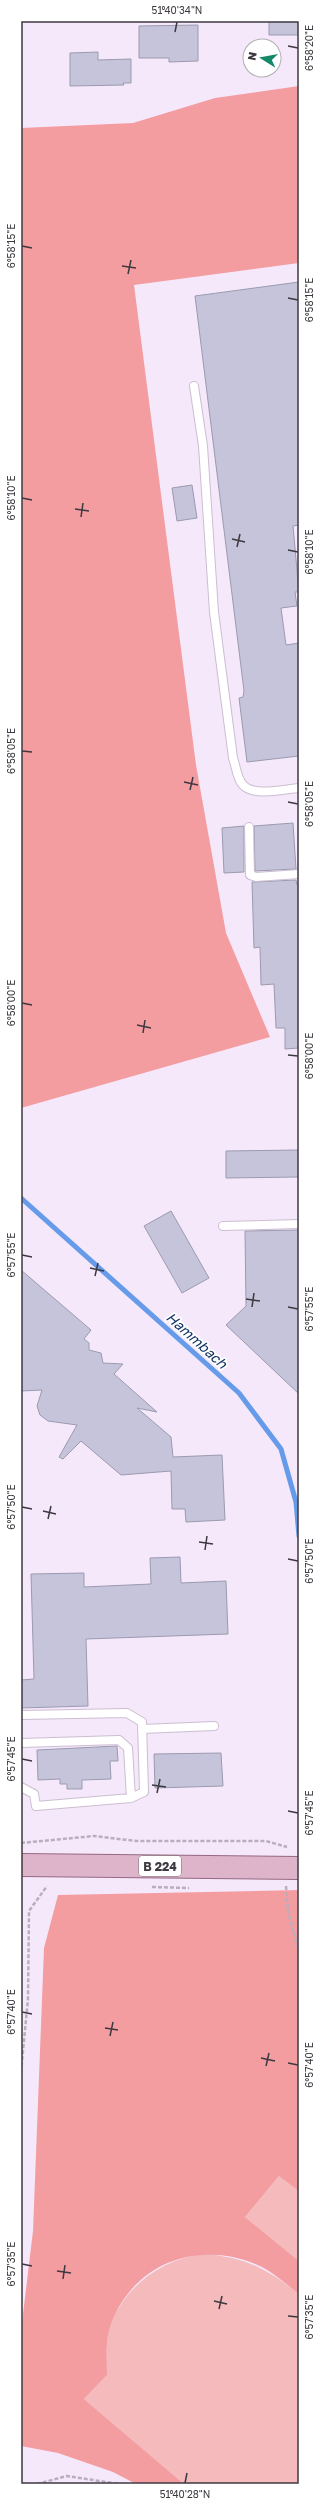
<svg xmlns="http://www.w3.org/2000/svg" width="320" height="2505" font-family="'Golos Text',sans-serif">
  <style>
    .green { fill: #f4babc }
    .forest { fill: #f39da1 }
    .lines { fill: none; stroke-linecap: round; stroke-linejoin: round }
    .stream { stroke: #659be9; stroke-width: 5 }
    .building { fill: #c5c4da; stroke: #9b9aaf }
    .lane-casing { stroke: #ccbed1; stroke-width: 10 }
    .primary-casing { stroke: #966882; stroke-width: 24 }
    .path { stroke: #b9aebd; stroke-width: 2.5; stroke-dasharray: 4 2; stroke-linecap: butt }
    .lane { stroke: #fff; stroke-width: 8 }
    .primary { stroke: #ddb4c9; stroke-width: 22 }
    .ticks { fill: none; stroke: #3e3940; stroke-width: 1.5 }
    .labels { text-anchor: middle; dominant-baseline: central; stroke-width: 3.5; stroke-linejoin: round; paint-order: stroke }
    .shield { fill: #fff; stroke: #787479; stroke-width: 1 }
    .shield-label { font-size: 12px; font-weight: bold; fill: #3e3940 }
    .water-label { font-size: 14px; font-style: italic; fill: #113465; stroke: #fff }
    .neatline { fill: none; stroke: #3e3940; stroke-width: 1.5 }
    .ticks-label { font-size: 10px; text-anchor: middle; fill: #3e3940 }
  </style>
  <rect width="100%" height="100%" fill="#f6e8fb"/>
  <path class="green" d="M280,2175L299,2191V2261L245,2217Z
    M203,2254C245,2257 266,2268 299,2294V2484H184L84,2399L107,2375C107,2359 105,2339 111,2323C128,2284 161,2260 203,2254Z"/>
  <path class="forest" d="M299,86V263L134,285L196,765L226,933L270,1037L21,1108V128L133,123L215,98Z
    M299,1890V2191L279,2176L245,2217L299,2261V2294C287,2285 275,2274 262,2267C203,2239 135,2260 111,2324C105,2340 107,2359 107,2375L84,2399L184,2484H136L113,2472L58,2453L21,2446V2331L33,2231L44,1948L58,1895Z"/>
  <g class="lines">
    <path class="stream" d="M21,1198L239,1393L281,1449L296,1502L299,1536"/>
  </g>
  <path class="building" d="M269,21H299V35H269Z
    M198,25V61L169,62V58H139V26Z
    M98,52V60L131,59V83H123L124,85L70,86V53Z
    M299,282V525L293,526L299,592H295L297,606L281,608L286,645L299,643V756L247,762L239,698L243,697L244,691L195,296Z
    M192,485L197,518L177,521L172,488Z
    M293,823L296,869L255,871L254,826Z
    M244,826V872L224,873L222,828Z
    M296,880L297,885H299V1048L285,1049V1028H276L274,984L261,985L260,947L254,948L252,882Z
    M299,1150V1177L226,1178V1151Z
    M171,1211L209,1278L182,1293L144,1226Z
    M299,1230V1394L226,1325L246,1306L245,1231Z
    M21,1270L91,1330L84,1339L89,1343V1350L101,1353L103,1363L123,1364L114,1374L157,1412L137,1408L171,1437L173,1457L222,1455L225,1520L186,1522L185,1509H172L171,1471L121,1475L81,1441L63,1459L59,1457L77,1425L48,1421L40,1415L37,1406L42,1390L21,1391Z
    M180,1557L181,1583L226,1581L228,1634L86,1639L88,1706L21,1708V1680L34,1679L31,1574L84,1573V1587L151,1584L150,1558Z
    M117,1746L118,1761H110L111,1779L82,1780V1789H67V1784H60V1779L38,1780L37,1750Z
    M221,1753L223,1786L155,1788L154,1754Z"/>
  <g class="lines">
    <defs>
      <path id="lane" d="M194,386L203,446L214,612L233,758C236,766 237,779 243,785C254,797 284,789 299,788
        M249,827L250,875L256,877L299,874
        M223,1226L299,1224
        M21,1715L127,1713L142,1722L144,1792L131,1798
        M142,1729L214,1726
        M21,1743L119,1740L128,1748L131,1798L36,1806L34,1794L21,1787"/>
      <path id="primary" d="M21,1865L299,1868"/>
    </defs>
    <use href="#lane" class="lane-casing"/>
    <use href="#primary" class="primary-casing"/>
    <path class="path" d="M21,1843L94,1836L136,1841H266L287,1847
      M286,1886L288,1911L299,1952
      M152,1887L189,1888
      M21,2072L28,1999L29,1911L47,1886
      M37,2484L67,2476L119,2484"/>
    <use href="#lane" class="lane"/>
    <use href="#primary" class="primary"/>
  </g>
  <path class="ticks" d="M175,32L177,22M288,46L298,48M22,246L32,248M122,266L136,268M128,274L131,260M288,298L298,300M22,498L32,500M75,509L89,511M81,517L83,503M232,539L245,542M237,547L240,534M288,550L298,552M22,751L32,752M184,782L198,785M190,790L193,777M288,802L298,804M22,1003L32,1005M137,1025L151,1028M143,1033L145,1020M288,1055L298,1056M22,1255L32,1257M90,1268L104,1271M95,1276L98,1263M246,1299L260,1301M252,1307L254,1293M288,1307L298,1309M22,1507L32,1509M43,1511L56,1514M48,1519L51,1506M199,1542L213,1544M205,1550L207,1536M288,1559L298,1561M22,1759L32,1761M152,1785L166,1787M157,1793L160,1779M288,1811L298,1813M22,2012L32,2014M105,2028L118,2030M110,2036L113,2022M261,2058L275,2061M288,2063L298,2065M266,2066L269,2053M22,2264L32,2266M57,2271L71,2273M63,2279L65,2265M214,2301L227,2304M219,2309L222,2296M288,2316L298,2317M185,2483L187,2473"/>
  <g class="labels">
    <rect class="shield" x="139" y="1856" width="42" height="20" rx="3"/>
    <g class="shield-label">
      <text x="160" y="1866">B 224</text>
    </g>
    <g class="water-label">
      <text transform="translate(197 1340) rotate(42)">Hammbach</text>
    </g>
  </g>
  <rect width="320" height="2505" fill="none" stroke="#ffffff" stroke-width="44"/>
  <g transform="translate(262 58) rotate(281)"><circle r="19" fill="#ffffff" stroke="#b2b0b3"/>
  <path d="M0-3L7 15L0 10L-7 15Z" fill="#158868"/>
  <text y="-6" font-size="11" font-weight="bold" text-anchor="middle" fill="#3e3940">N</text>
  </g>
  <rect x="22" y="22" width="276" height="2461" class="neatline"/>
  <g class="ticks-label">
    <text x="177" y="14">51°40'34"N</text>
    <text transform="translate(309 48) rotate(-90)" y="4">6°58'20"E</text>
    <text transform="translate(11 246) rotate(-90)" y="4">6°58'15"E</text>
    <text transform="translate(309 300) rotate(-90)" y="4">6°58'15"E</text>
    <text transform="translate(11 498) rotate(-90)" y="4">6°58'10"E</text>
    <text transform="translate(309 552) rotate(-90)" y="4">6°58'10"E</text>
    <text transform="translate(11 751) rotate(-90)" y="4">6°58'05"E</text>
    <text transform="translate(309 804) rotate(-90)" y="4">6°58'05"E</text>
    <text transform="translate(11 1003) rotate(-90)" y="4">6°58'00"E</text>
    <text transform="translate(309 1056) rotate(-90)" y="4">6°58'00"E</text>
    <text transform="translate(11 1255) rotate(-90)" y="4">6°57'55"E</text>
    <text transform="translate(309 1309) rotate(-90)" y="4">6°57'55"E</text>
    <text transform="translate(11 1507) rotate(-90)" y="4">6°57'50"E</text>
    <text transform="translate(309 1561) rotate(-90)" y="4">6°57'50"E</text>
    <text transform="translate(11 1759) rotate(-90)" y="4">6°57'45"E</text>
    <text transform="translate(309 1813) rotate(-90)" y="4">6°57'45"E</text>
    <text transform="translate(11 2012) rotate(-90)" y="4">6°57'40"E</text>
    <text transform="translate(309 2065) rotate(-90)" y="4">6°57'40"E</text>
    <text transform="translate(11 2264) rotate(-90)" y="4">6°57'35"E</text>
    <text transform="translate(309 2317) rotate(-90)" y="4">6°57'35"E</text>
    <text x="185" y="2498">51°40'28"N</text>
  </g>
</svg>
